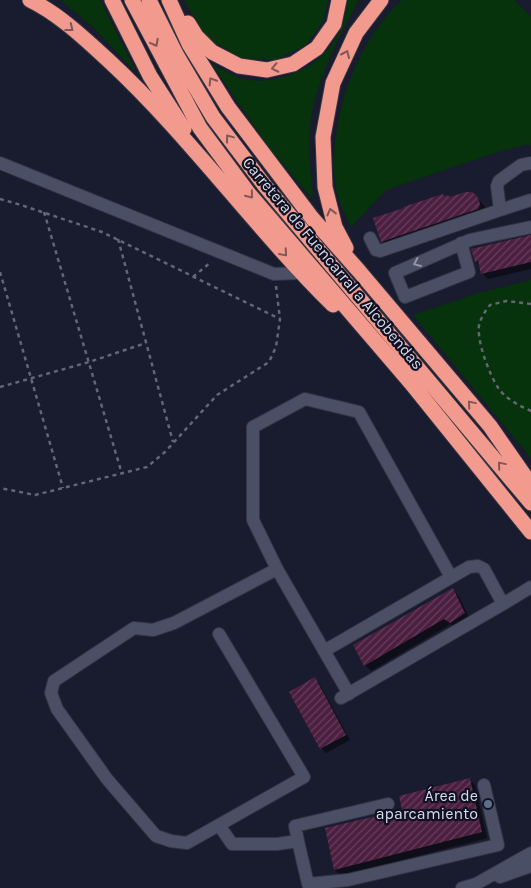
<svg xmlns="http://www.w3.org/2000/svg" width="531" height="888" font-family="Karla,sans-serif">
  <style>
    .green { fill: #06330b }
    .shadow { fill: #0007 }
    .building { fill: url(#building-hatch) }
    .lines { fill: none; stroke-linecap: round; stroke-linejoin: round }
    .minor-casing { stroke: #333543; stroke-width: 14 }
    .highway-casing { stroke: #333543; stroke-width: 17 }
    .path { stroke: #646677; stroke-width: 2.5; stroke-dasharray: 4 4; stroke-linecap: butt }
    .minor { stroke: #4b4f65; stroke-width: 12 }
    .highway { stroke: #f29a8d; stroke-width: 15 }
    .oneway { stroke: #815658 }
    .oneway2 { stroke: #9295a6 }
    .service-dot { fill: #5c6f8a; stroke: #101224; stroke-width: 2 }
    .labels { text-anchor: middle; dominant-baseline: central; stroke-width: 4.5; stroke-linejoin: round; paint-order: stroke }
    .street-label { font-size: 16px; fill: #d8dbe8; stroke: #101224 }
    .poi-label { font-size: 16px; fill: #d8dbe8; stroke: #101224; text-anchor: end }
  </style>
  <defs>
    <pattern id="building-hatch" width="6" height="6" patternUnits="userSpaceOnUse" patternTransform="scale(1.25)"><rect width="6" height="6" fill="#4c1f40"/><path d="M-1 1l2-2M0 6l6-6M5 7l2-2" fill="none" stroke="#653f5c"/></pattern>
  </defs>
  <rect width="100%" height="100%" fill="#191b2e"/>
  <path class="green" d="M61,0H100L137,74L94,28Z
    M184,0H328L323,21L307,44L276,60L241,58L205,36Z
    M348,0H359C336,43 311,89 309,139C308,159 312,180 313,200L268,146L212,64C222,69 232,76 243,79C257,82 271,81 284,77C323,65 343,39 348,0Z
    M402,0H514L531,16V146L529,144L494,153L386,190L351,227C346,215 338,202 336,188C326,126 355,42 402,0Z
    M531,280V458L413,315L478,293Z"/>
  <path class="shadow" d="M448,196L450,198L476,196L485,207V212L388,247L383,241Z
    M531,237V269L488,279L482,273L481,267L476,262Z
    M452,590L458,595L470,619L456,628L451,624L371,671L365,665Z
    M315,679L319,683L350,740L326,753L321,748L291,692Z
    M469,779L475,785L487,838L341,876L335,870L404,811Z"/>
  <path class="building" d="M466,192H472L476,195L479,200L480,205L478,209L381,242L373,218L404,208L403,207L443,194L444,196L448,195L449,197Z
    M531,235V262L481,274L478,261L475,262L471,249Z
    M453,588L465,613L450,623L444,619L364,666L353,645Z
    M315,677L346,735L320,749L289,692Z
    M470,778L482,832L334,870L325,828L402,810L399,796Z"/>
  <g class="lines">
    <defs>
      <path id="minor" d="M0,163L274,274L300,273
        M500,210L497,186L499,181L521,165L531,163
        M370,238L376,250L380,251L500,210L531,200
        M461,243L469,272L405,297L395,273L470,240L531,227
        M277,569L349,694
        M219,634L304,777L187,843L171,841L156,836L107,779L57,709L51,693L54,681L134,628L153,630L174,623L277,569L253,520V427L305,399L359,412L451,577
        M324,651L469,567L478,566L484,569L503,604L531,587
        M341,698L503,604
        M219,825L232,844H277L298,841L308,884L348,880L498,845L484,785
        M298,841L295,826L388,804
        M500,877L531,866
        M462,888L476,884L531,853"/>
      <path id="highway" d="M30,0C59,14 85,39 108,60C190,136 254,227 333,305
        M112,0L150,76L184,129
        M132,0L200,128L249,194L411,383L531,532
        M149,0L176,54L213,117L265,186L531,503
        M169,0L189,44L228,107L312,218L359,271L490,426L531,485
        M188,23L196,36L212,52L239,66L267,70L293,64L317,48L334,24L339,0
        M346,248L335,227L325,187L323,137L333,83L356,33L381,0"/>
    </defs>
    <use href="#minor" class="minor-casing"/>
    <use href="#highway" class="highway-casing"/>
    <path class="path" d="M0,199L21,205L102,232L280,319L276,347L269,362L217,395L165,452L147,467L35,495L0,488
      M44,212L122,474
      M118,239L173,442
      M0,272L63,488
      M193,277L211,262
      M276,286L280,319
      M531,304L506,301L490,305C486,310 482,316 480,322C474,335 490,377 499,389C506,399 520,406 531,411
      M0,387L89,362L146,343"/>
    <use href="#minor" class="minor"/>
    <use href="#highway" class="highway"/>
  </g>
  <defs><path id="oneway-chevron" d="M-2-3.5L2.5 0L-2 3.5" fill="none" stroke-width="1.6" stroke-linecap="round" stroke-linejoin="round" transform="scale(1.25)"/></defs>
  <g class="oneway">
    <use href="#oneway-chevron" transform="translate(70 28) rotate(38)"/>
    <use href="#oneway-chevron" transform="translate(155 43) rotate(62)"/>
    <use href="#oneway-chevron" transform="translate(346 54) rotate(-66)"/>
    <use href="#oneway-chevron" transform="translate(275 68) rotate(168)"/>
    <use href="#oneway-chevron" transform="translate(212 81) rotate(-122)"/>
    <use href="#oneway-chevron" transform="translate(229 138) rotate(-127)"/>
    <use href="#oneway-chevron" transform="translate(250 195) rotate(51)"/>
    <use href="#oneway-chevron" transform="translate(331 212) rotate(-104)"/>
    <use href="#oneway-chevron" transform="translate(284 253) rotate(49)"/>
    <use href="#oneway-chevron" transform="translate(471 404) rotate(-130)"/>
    <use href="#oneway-chevron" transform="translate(501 465) rotate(-130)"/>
  </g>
  <use class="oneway2" href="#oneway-chevron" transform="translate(417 263) rotate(156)"/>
  <circle class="service-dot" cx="488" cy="804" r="5"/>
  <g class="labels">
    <g class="street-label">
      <text transform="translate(333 263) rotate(50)">Carretera de Fuencarral a Alcobendas</text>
    </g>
    <g class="poi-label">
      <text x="478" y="795">Área de<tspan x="478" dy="18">aparcamiento</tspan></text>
    </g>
  </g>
</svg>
